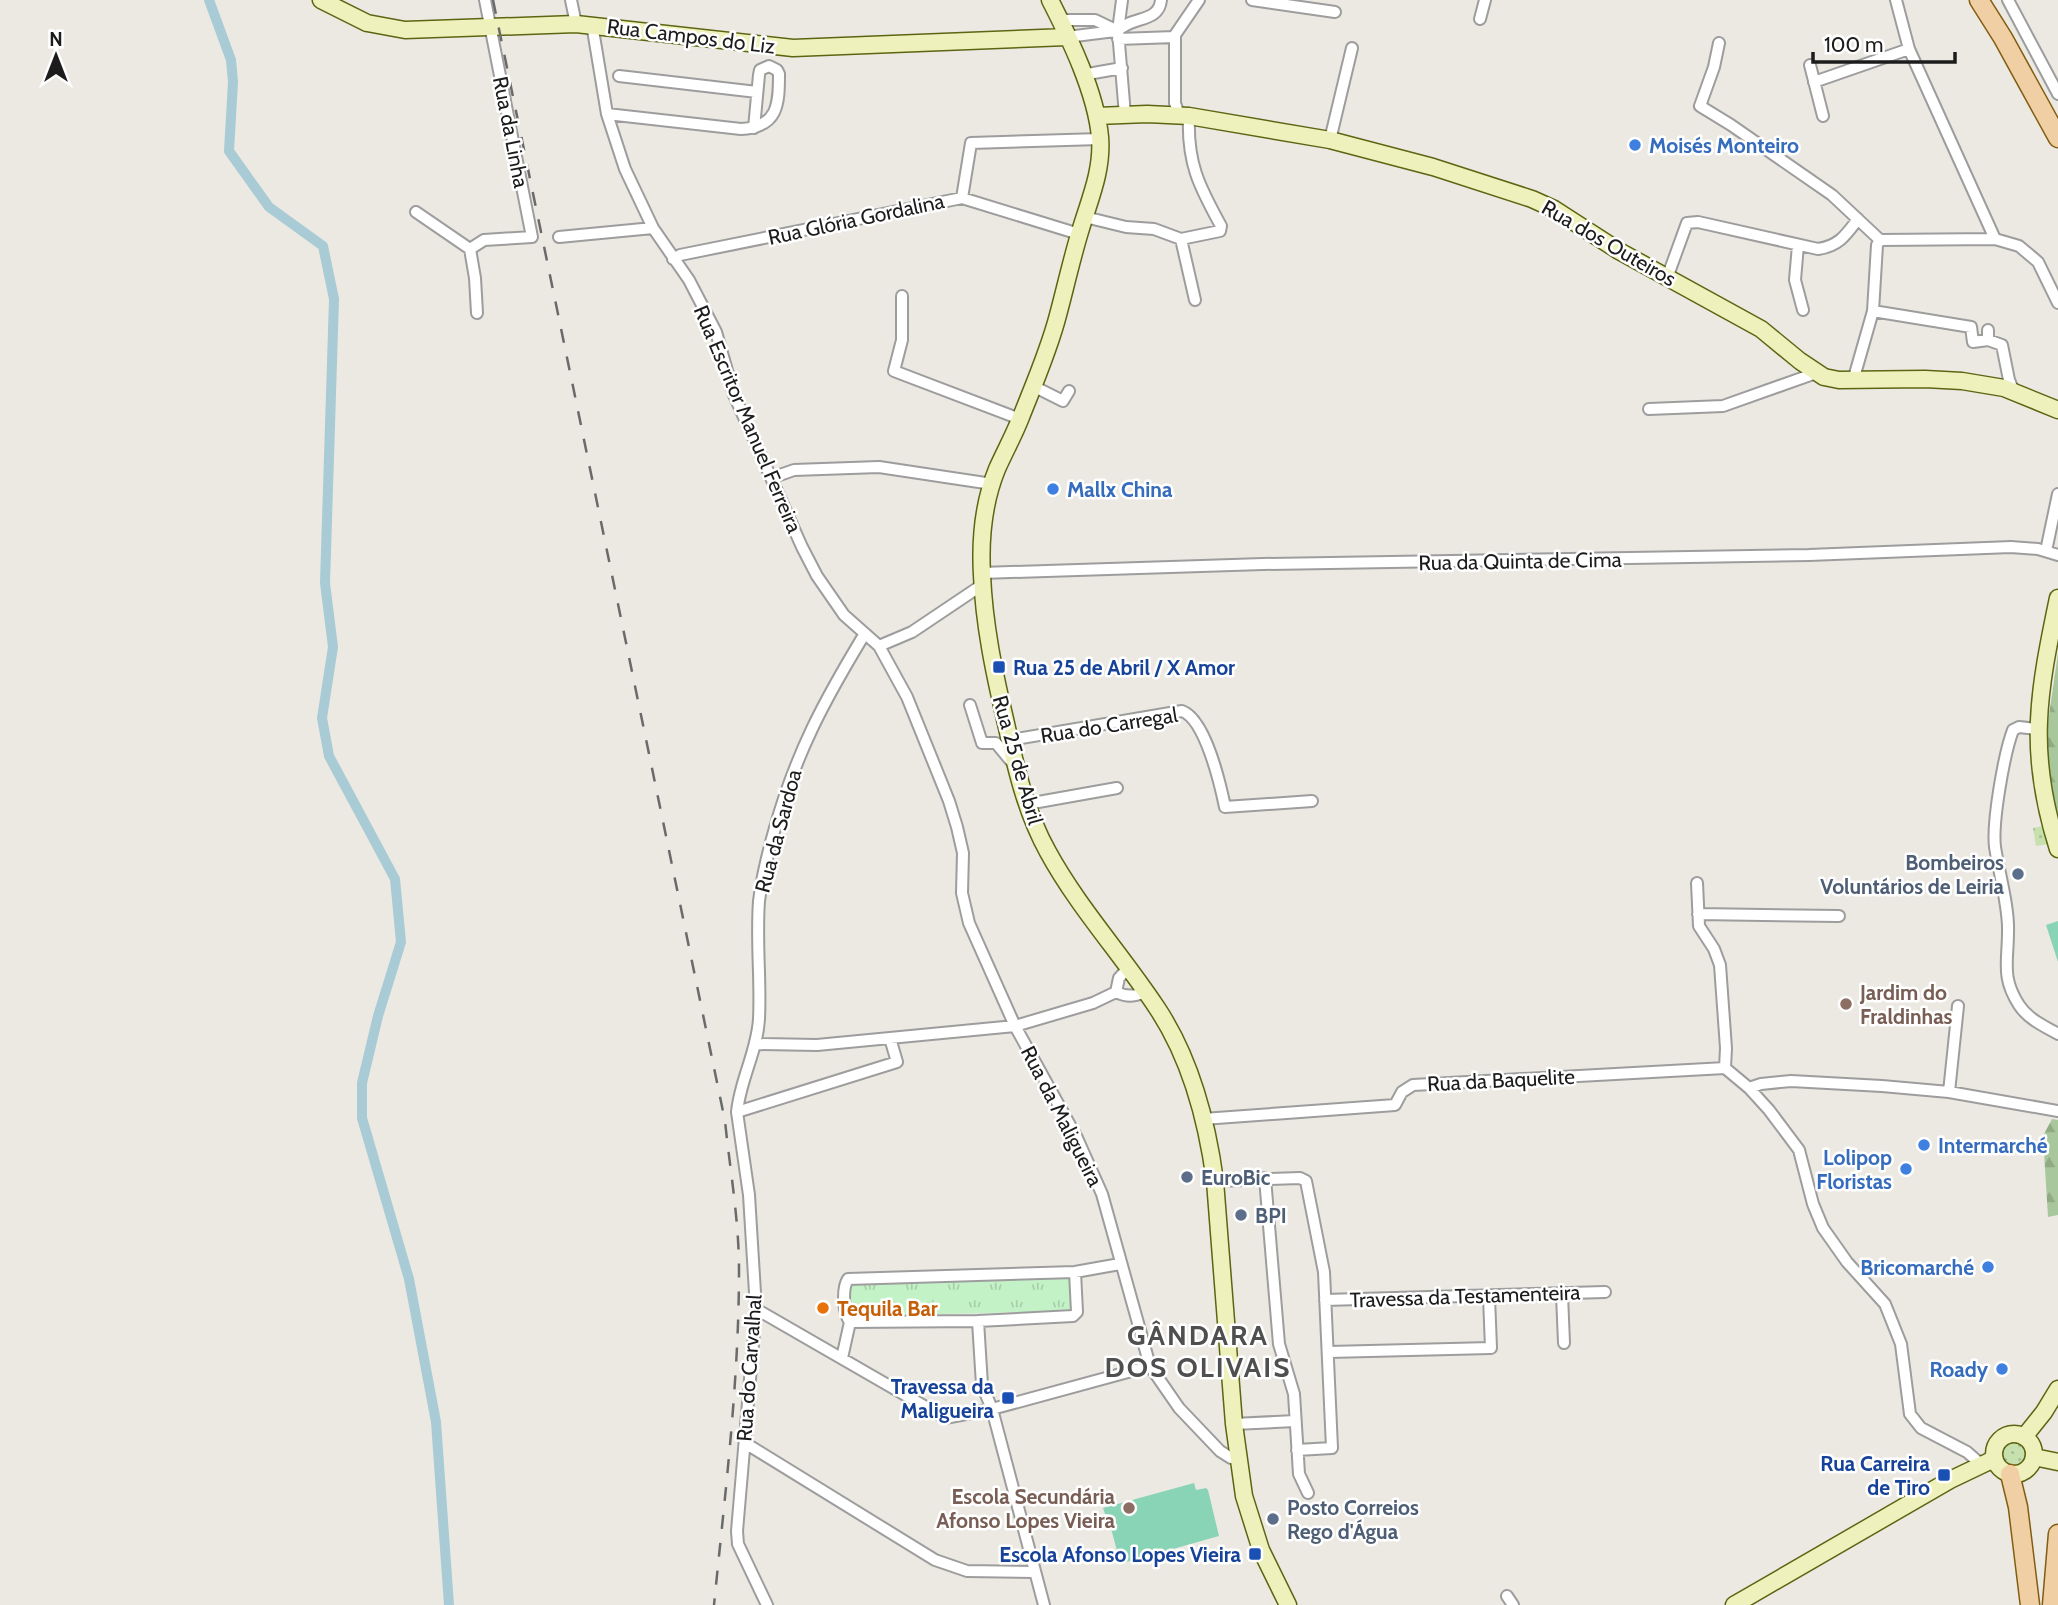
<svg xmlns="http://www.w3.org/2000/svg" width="2058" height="1605" font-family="Cabin,sans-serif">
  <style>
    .grass { fill: url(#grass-dots) }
    .forest { fill: url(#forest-firs) }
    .park { fill: url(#park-tufts) }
    .pitch { fill: #89d3b6 }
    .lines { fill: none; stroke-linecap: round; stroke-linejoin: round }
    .canal { stroke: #a8cbd5; stroke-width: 10 }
    .street-casing { stroke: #9d9d9d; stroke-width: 14 }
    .secondary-casing { stroke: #5c6511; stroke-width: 19 }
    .primary-casing { stroke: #835d11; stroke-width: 21 }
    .street { stroke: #fff; stroke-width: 10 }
    .secondary { stroke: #eff1bc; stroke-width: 16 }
    .primary { stroke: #f0cfa4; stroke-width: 18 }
    .rail { stroke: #6a6a6a; stroke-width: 2.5; stroke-dasharray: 14 14; stroke-linecap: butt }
    .shop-dot { fill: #3f7fe0; stroke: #fff; stroke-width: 2.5 }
    .transit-dot { fill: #1a4fb4; stroke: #fff; stroke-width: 2.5 }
    .service-dot { fill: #5c6f8a; stroke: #fff; stroke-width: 2.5 }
    .education-dot { fill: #8d6e63; stroke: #fff; stroke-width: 2.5 }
    .food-dot { fill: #e8710a; stroke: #fff; stroke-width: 2.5 }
    .labels { text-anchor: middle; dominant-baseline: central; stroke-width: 5; stroke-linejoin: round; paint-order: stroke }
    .street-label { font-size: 21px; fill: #1c1c1c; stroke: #fff }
    .shop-label { font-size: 21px; font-weight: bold; fill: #366cbe; stroke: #fff; text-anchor: start }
    .transit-label { font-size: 21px; font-weight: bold; fill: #164399; stroke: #fff; text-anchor: end }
    .service-label { font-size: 21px; font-weight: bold; fill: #4e5e75; stroke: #fff; text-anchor: start }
    .education-label { font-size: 21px; font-weight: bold; fill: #785e54; stroke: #fff; text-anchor: start }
    .food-label { font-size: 21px; font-weight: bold; fill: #c56008; stroke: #fff; text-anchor: start }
    .district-label { font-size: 28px; font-weight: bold; letter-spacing: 2px; fill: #4f4f4f; stroke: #fff }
  </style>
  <defs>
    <pattern id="grass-dots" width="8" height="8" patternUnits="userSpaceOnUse" patternTransform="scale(1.75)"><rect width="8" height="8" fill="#c7e1ae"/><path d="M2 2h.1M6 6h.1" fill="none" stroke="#aac095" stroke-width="1.8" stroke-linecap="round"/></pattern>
    <pattern id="forest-firs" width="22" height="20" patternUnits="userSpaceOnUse" patternTransform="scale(1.75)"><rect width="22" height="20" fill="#a9c79c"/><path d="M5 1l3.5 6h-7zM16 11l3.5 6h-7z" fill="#91aa86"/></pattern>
    <pattern id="park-tufts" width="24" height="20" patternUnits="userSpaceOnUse" patternTransform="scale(1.75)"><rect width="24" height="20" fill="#c4f2c7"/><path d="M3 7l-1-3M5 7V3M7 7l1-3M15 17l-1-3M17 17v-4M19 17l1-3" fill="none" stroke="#a8cfaa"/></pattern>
  </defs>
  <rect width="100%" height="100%" fill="#ece9e3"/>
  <path class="grass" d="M2043,826L2049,844L2036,846L2033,828Z
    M2000 1453a14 14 0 1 1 28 0a14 14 0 1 1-28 0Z"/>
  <path class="forest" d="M2058,653V828L2053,816L2046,736Z
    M2052,1119L2058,1120V1215L2048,1217L2043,1136Z"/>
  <path class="park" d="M1069,1277L1072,1278V1309L1069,1311L854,1316C848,1309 848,1289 855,1282Z"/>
  <path class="pitch" d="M2058,921V962L2046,925Z
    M1194,1483L1196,1490L1206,1488L1208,1490L1219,1536L1123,1563L1120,1562L1108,1517L1109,1514H1105L1103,1508Z"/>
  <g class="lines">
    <path class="canal" d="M209,0L231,60L233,82L229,151L269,207L323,246L334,299L325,583L333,647L322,718L329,756L395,879L401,942L378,1016L362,1083V1118L409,1279L436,1422L449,1605"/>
    <defs>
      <path id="street" d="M571,0L576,24
        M1122,0L1118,31L1125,115
        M1252,0L1335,12
        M1896,0L1909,49L1995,239
        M2008,0L2058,94
        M1480,19L1485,0
        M1060,20H1095L1118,31
        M592,24L607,114L625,169L653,228L689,280L716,332L734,395L802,547L817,576L844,615L879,646L907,697L949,801L957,827L963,853L962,893L969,923L1015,1026L1077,1138L1102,1194L1150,1366L1179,1408L1220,1451L1231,1458H1238
        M1118,31C1131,16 1159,23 1161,0
        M1067,37L1115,31
        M1118,39L1175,37
        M1719,43L1714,67L1700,106L1731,125L1832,195L1880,240
        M1810,65L1823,116
        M1082,75L1122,68
        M619,76L757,92
        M1814,82L1909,49
        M607,114L741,129C778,127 779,105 779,74L777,70L769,66L760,70L759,75L754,128
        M1179,115L1175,103V35L1199,0
        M1330,140L1352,48
        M962,198L971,143L1100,139
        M416,212L470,249L475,278L477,313
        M1085,217L1126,227L1154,229L1181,239L1220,231L1221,226C1199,186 1187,163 1189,116
        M559,237L653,228
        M1181,239L1195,300
        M1880,240L1995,239L2019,246L2038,262L2058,303
        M1798,245L1795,280L1803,310
        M470,249L484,240L532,237L485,0
        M673,259L680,255L962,198L1079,234
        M1667,278L1687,223L1698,222L1818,249C1839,246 1846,235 1858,219
        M902,296V340L894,371L1020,419
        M1873,311L1971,327L1973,342L1988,340
        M1988,330V340L2002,345L2009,380L2014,392
        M1853,381L1873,311L1877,245L1880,240
        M1033,386L1063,401L1069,391
        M1649,409L1723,406L1816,373
        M771,478L794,470L879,467L992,484
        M2046,551L2058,494
        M981,573L1263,564L1809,555L2011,547L2038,549L2058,555
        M879,646L912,632L982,585
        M970,705L982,743H996L1010,760H1014
        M2037,729L2019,727L2013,730C2004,754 1992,822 1995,847C1999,873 2009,907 2008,932C2008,962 2001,977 2019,1005C2028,1019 2044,1026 2058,1034
        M1010,740L1182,711C1205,719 1220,783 1225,807L1312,801
        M1027,804L1117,788
        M1697,883L1699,926L1714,949L1720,965L1726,1048L1725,1068L1749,1088L1769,1110L1799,1150L1813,1204L1823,1228L1847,1262L1885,1304L1901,1344L1910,1414L1921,1428L1967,1452L1982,1465
        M1698,914L1839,916
        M1116,992L1119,978L1129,967
        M756,1044L817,1045L1015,1026L1093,1003L1116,992C1126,997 1136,997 1146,991
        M1749,1088L1761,1084L1791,1081L1882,1086L1949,1092L2058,1111
        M1949,1092L1958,1006
        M737,1112L897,1062L890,1038
        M1203,1119L1395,1105L1402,1092L1413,1085L1725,1068
        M1265,1178L1279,1344L1294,1394L1299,1474L1308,1493
        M1215,1181L1300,1178L1306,1181L1324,1272L1332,1448L1297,1450
        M1075,1272L1077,1312L1073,1316L978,1321L850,1322C843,1313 842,1288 848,1279L1075,1272L1120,1264
        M1562,1295L1564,1343
        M1325,1300L1605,1292
        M756,1309L945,1418L992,1409L1150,1366
        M978,1321L982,1385L992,1409L1044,1605
        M1329,1352L1491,1348L1489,1297
        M842,1358L850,1322
        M1234,1424L1295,1421
        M745,1443L935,1560L967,1571L1035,1572
        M1507,1596L1513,1605
        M767,1605L738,1544L737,1531L756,1309L749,1195L737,1112C740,1080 757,1052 759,1019C761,980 756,941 759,901C762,876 768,852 775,828C796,753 824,701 864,635"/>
      <path id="secondary" d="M321,0L367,23L405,30L576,24L793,48L1067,37
        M1050,0C1070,39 1096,93 1100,137C1103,172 1088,203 1079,235C1071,262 1065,289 1058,315C1049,350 1034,384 1021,417C1014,435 1005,451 997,469C984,501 980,540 982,575C984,624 994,672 1005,719C1015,764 1025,811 1048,852C1078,907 1122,955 1157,1008C1191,1059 1207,1121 1215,1181L1234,1424L1244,1496L1261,1550L1288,1605
        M1097,116L1147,114L1189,116L1330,140L1433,167L1532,199L1554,209L1619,251L1761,329L1800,361L1824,377L1839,380L1925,379L1962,381L2004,388L2058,410
        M2058,598C2038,694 2027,752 2058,849
        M1994 1454a20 20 0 1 1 40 0a20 20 0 1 1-40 0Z
        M2024,1437L2044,1412L2058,1389
        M2034,1457L2058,1462
        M1734,1605L1950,1480L1994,1459"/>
      <path id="primary" d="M1979,0L2003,38L2058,138
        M2010,1474L2018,1507L2030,1605
        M2052,1605L2058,1534"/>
    </defs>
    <use href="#street" class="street-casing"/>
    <use href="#secondary" class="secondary-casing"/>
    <use href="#primary" class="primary-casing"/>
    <use href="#street" class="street"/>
    <use href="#secondary" class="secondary"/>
    <use href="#primary" class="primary"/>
    <path class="rail" d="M493,0L725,1121C730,1170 739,1220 739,1270C739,1382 725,1494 714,1605"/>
  </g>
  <g class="shop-dot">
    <circle cx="1635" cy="145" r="7"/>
    <circle cx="1053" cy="489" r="7"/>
    <circle cx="1924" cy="1145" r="7"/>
    <circle cx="1906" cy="1169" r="7"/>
    <circle cx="1988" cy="1267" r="7"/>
    <circle cx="2002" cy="1369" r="7"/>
  </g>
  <g class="transit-dot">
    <rect x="992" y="660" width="14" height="14" rx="3.5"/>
    <rect x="1001" y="1391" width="14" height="14" rx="3.5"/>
    <rect x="1937" y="1468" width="14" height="14" rx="3.5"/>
    <rect x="1248" y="1547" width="14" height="14" rx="3.5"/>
  </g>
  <g class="service-dot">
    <circle cx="2018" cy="874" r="7"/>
    <circle cx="1187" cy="1177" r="7"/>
    <circle cx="1241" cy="1215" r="7"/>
    <circle cx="1273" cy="1519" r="7"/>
  </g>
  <g class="education-dot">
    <circle cx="1846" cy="1004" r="7"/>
    <circle cx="1129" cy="1508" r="7"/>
  </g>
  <circle class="food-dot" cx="823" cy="1308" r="7"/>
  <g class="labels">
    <g class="street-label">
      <text transform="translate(691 36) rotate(7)">Rua Campos do Liz</text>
      <text transform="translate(511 132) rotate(79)">Rua da Linha</text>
      <text transform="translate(856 219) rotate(-12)">Rua Glória Gordalina</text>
      <text transform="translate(1609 243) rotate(30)">Rua dos Outeiros</text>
      <text transform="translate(748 419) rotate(67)">Rua Escritor Manuel Ferreira</text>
      <text transform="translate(1520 561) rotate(-1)">Rua da Quinta de Cima</text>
      <text transform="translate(1109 725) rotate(-9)">Rua do Carregal</text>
      <text transform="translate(1018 760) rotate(74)">Rua 25 de Abril</text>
      <text transform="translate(778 831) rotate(-75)">Rua da Sardoa</text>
      <text transform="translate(1501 1080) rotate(-3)">Rua da Baquelite</text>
      <text transform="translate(1062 1116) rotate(63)">Rua da Maligueira</text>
      <text transform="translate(1465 1296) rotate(-2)">Travessa da Testamenteira</text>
      <text transform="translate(749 1368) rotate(-86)">Rua do Carvalhal</text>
    </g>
    <g class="shop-label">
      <text x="1649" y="145">Moisés Monteiro</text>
      <text x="1067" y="489">Mallx China</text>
      <text x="1938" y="1145">Intermarché</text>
      <text x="1892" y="1157" text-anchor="end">Lolipop<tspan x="1892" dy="24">Floristas</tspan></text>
      <text x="1974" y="1267" text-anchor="end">Bricomarché</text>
      <text x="1988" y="1369" text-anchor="end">Roady</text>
    </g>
    <g class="transit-label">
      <text x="1013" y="667" text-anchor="start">Rua 25 de Abril / X Amor</text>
      <text x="994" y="1386">Travessa da<tspan x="994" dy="24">Maligueira</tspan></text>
      <text x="1930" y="1463">Rua Carreira<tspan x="1930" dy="24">de Tiro</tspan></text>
      <text x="1241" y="1554">Escola Afonso Lopes Vieira</text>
    </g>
    <g class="service-label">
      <text x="2004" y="862" text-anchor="end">Bombeiros<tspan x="2004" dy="24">Voluntários de Leiria</tspan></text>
      <text x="1201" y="1177">EuroBic</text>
      <text x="1255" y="1215">BPI</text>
      <text x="1287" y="1507">Posto Correios<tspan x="1287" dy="24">Rego d'Água</tspan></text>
    </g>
    <g class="education-label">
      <text x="1860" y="992">Jardim do<tspan x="1860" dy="24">Fraldinhas</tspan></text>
      <text x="1115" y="1496" text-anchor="end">Escola Secundária<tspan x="1115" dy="24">Afonso Lopes Vieira</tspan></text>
    </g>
    <g class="food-label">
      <text x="837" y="1308">Tequila Bar</text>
    </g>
    <g class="district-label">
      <text x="1198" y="1335">GÂNDARA<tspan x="1198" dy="32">DOS OLIVAIS</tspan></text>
    </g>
  </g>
  <g transform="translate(56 56)" stroke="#ffffff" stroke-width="5" paint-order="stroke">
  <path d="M0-5L12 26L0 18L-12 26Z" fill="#1c1c1c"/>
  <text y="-10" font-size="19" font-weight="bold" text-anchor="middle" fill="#1c1c1c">N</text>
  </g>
  <path d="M1813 52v10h142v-10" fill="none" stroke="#1c1c1c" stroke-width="3.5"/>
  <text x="1824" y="52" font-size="21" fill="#1c1c1c" stroke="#ffffff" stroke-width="5" paint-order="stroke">100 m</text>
</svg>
